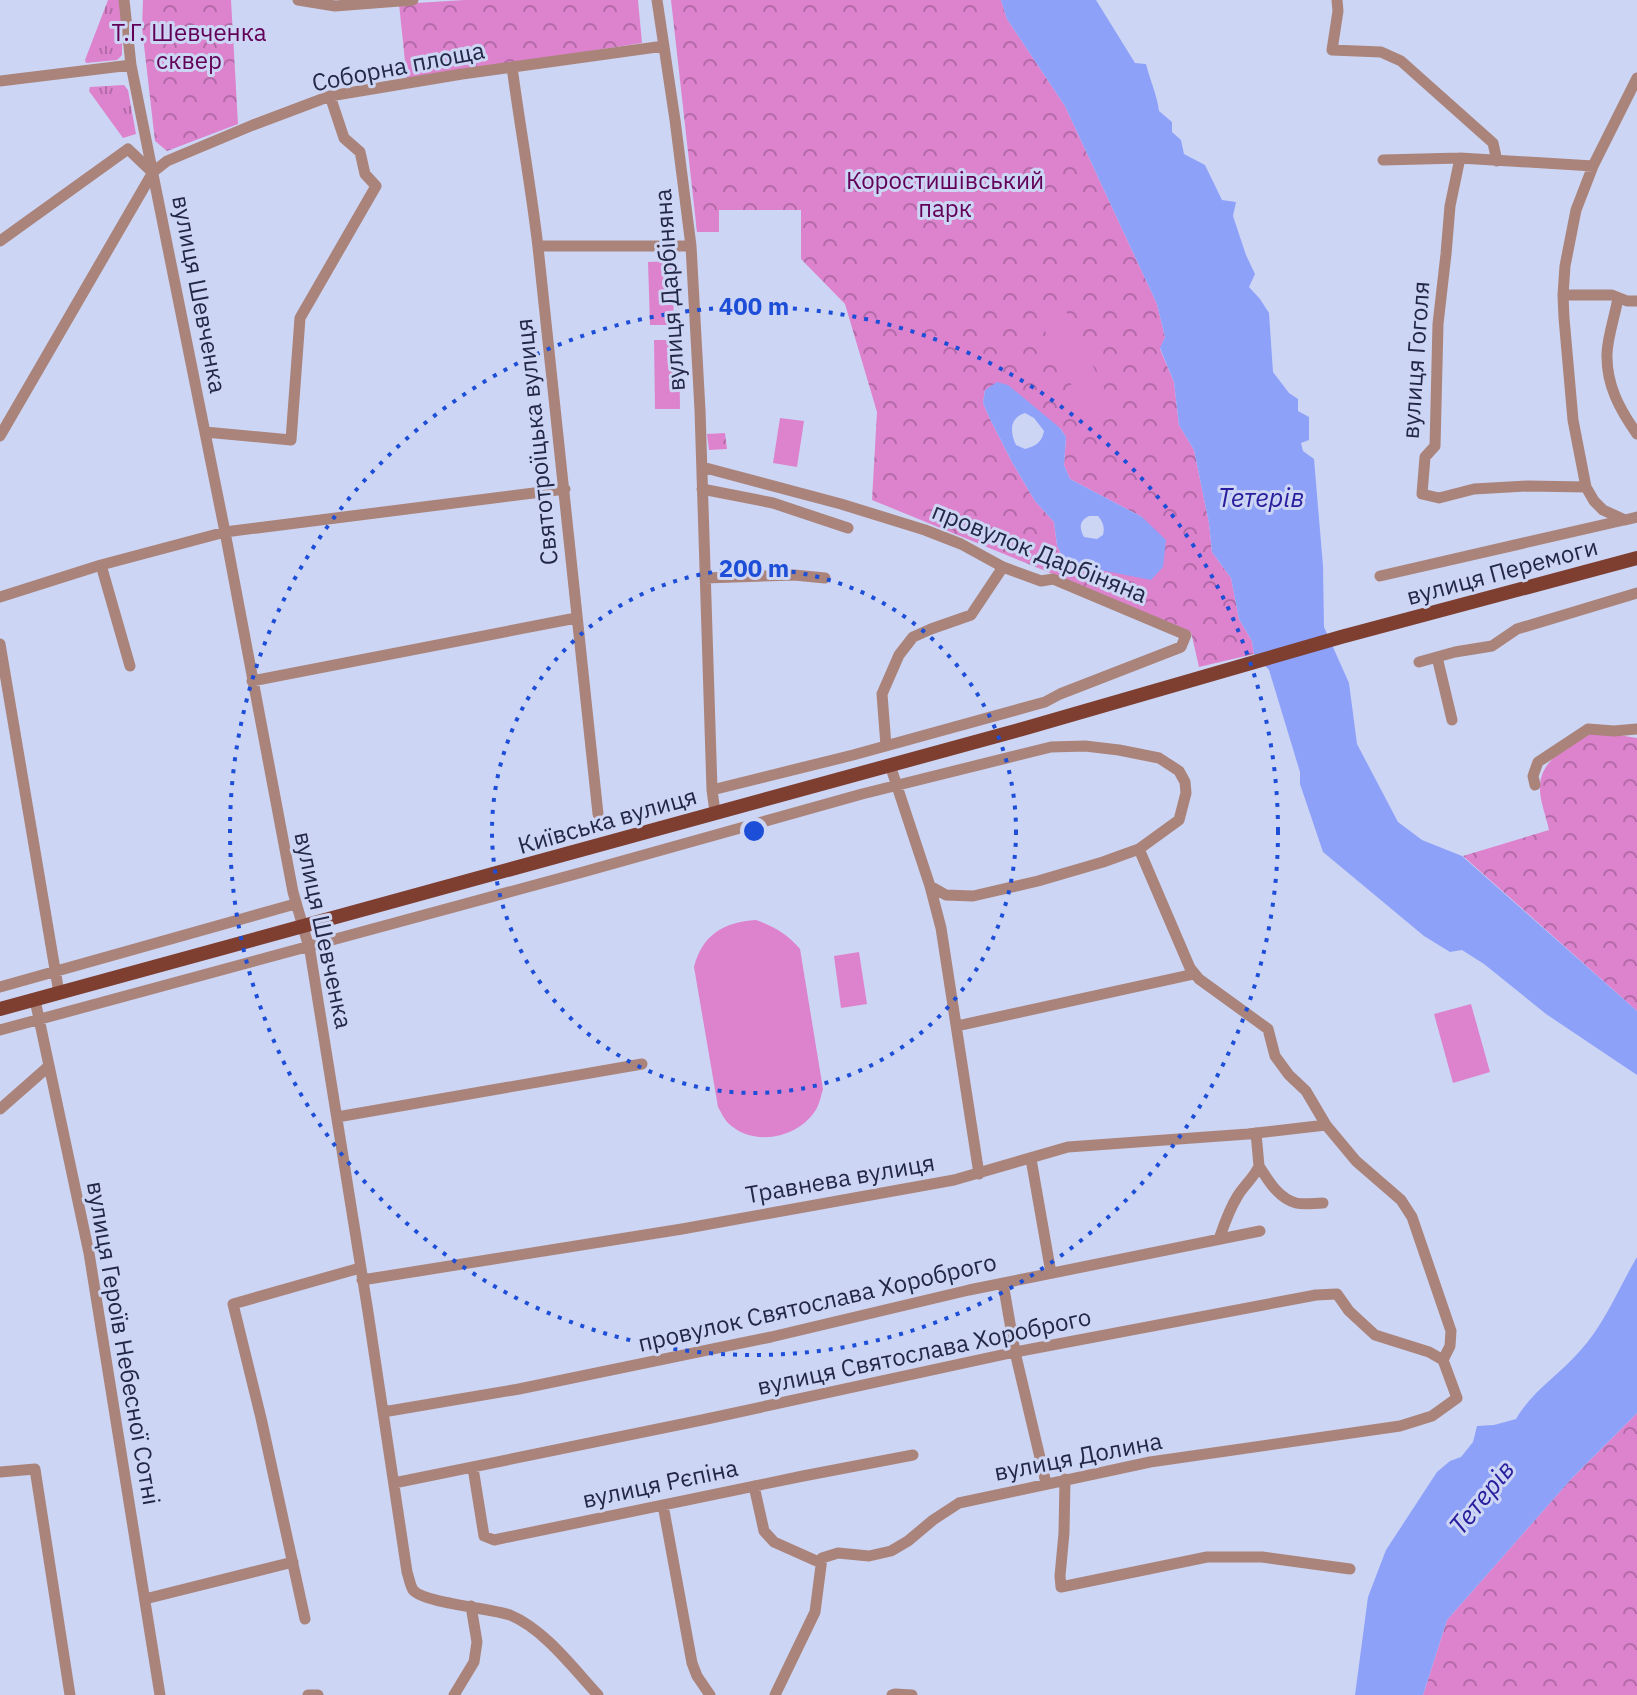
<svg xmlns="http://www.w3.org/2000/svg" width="1637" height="1695" font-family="'IBM Plex Sans',sans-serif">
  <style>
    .grass { fill: url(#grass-tufts) }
    .forest { fill: url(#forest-crowns); fill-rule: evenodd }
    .pitch { fill: #dd83cd }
    .water { fill: #8ea1f9; fill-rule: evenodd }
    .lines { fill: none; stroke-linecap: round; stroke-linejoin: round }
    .minor { stroke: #aa847b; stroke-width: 11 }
    .major { stroke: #7e3e30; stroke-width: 14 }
    .ring { fill: none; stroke: #1d4ed8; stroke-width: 4; stroke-dasharray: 4 8 }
    .labels { text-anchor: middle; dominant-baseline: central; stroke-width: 6; stroke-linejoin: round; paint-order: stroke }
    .park-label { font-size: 24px; fill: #620057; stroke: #cdd5f4 }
    .street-label { font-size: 24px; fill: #222845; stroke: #cdd5f4 }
    .water-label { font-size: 26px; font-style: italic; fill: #271d9d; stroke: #cdd5f4 }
    .centre { fill: #1d4ed8; stroke: #cdd5f4; stroke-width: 4 }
    .ring-label { font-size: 24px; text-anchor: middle; font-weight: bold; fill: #1d4ed8; stroke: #cdd5f4; stroke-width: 6; stroke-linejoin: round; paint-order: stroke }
  </style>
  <defs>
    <pattern id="grass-tufts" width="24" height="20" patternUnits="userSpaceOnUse" patternTransform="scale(2)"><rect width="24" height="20" fill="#dd83cd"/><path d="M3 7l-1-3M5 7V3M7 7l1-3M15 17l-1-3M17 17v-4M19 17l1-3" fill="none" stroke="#b36ba8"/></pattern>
    <pattern id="forest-crowns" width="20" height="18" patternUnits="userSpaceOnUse" patternTransform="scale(2)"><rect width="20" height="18" fill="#dd83cd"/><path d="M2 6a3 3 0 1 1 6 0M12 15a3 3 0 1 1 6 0" fill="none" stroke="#b36ba8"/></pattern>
  </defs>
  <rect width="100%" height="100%" fill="#cdd5f4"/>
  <path class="grass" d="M108,0H122V55L117,60L86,63L85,60Z
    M124,85L128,90L136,134L123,138L89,91L90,87Z"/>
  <path class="forest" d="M143,0H231L238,124L167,151L155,141L142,28Z
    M465,0H638L642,43L407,80L399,4Z
    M671,0H1001L1007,19L1065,106L1157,304L1165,337L1160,349L1174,382L1179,425L1194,450L1209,523L1212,552L1231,578L1239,619L1252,641L1254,654L1199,667L1191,632L1075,583L872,500L877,412L845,304L801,259V210H719V232H697ZM985,390L1060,428L1066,437L1064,465L1070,479L1142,517L1101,569L1065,563L1057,545L1054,522L1035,501L1012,462L990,419L983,403Z
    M725,433L727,449L709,450L707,434Z
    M1591,733L1612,734L1637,738V1011L1463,856L1549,830C1546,816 1539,799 1540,786C1541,758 1570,746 1591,733Z
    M1637,1413V1695H1423L1447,1620L1572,1478Z"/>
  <path class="pitch" d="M672,261L674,325H650L648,262Z
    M1064,307L1117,415L1092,427L1039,319Z
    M654,340H679L680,409H655Z
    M780,418L804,421L797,467L773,463Z
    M756,920C775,927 787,934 800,949L823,1089C821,1095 820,1102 817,1108C800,1138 754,1148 728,1123C724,1119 721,1112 718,1107L694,967C702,935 724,922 756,920Z
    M859,952L867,1004L841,1008L834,956Z
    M1471,1004L1490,1072L1453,1083L1434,1014Z"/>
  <path class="water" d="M1001,0H1096L1135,63L1146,64C1150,80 1157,95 1159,111L1172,122V132L1181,140L1184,154L1205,165L1222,200L1236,202L1233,216L1246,255L1255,274L1249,287L1260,299L1269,313L1273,372L1289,393L1298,399V411L1309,417V440L1301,443L1303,451L1314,459L1323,566L1324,627L1349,683L1357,744L1398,822L1422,840L1462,856L1637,1011V1075L1546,1014L1484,964L1462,950L1450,952L1424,936L1323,852L1300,784V772L1269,670L1254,654L1252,641L1239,619L1231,578L1212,552L1209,523L1194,450L1179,425L1174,382L1160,348L1165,337L1157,304L1065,106L1007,19Z
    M997,382L1008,385L1060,428L1066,437L1064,465L1070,479L1142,517L1166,540L1163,567L1151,580L1065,563L1057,545L1054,522L1035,501L1012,462L990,419L983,403L985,390ZM1025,413L1034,418L1044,431C1042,442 1036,446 1025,449L1016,445C1010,432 1009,418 1025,413ZM1089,516H1098C1103,522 1105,527 1103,535L1097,539L1084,537C1079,528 1079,521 1089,516Z
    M1637,1257V1413L1572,1478L1447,1620L1423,1695H1355L1368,1597L1386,1550L1437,1472L1450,1461L1461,1457L1473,1442L1477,1426L1494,1425L1516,1419C1533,1390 1558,1376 1579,1352C1605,1324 1618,1289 1637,1257Z"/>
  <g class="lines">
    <path class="minor" d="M124,0L131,65L225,532L293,892L310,951L368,1312L407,1572C409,1578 410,1585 413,1590C424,1603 490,1608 510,1615C544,1629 573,1668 598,1695
      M298,0L335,6L413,0
      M657,0L675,120L691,246L700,410L712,790L715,812
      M1337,0L1338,11L1332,50L1381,52L1401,61L1493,143L1497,161
      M512,67C520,127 531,187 538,247C559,436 577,625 598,814
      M1637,78L1593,166L1576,210L1565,266L1563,295L1564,318L1573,420L1586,487L1594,501L1603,510L1625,520L1637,517
      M0,81L131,65
      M1383,160L1460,158
      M0,241L128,149L152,172
      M538,246H691
      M1563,295H1612L1627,301H1637
      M1618,298C1615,316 1608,335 1607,353C1606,385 1620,410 1637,434
      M205,432L291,440L300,318L376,186L365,174L360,152L344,138L330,96
      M0,436L153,172L167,161L253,125L330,96L462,74L664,46
      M702,467L841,504L925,530L961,544L1003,567L1041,581L1053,579L1186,635L1181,647L1060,694L1045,702L853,755L712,790
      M1586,487L1528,486L1474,489L1439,498L1422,494L1425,457L1435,446L1438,324L1446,254L1450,206L1460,158L1593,166
      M702,489L773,503L848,528
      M101,565L130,666
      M1380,576L1624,520
      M705,578L794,575L825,578
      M0,597L101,565L225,532L565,489
      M0,644L59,993
      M1437,657L1452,720
      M1419,662L1455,652L1492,646L1517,629L1637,593
      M252,681L576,618
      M886,746L882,694L899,655L913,637L931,629L971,615L1003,567
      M890,765L930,886L941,928L979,1174
      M1535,785L1533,776L1538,762L1588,729L1614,731L1637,729
      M1139,849L1190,968L1199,979L1268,1029L1275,1056L1289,1075L1306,1091L1326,1125L1356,1161L1401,1200L1412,1217L1451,1331L1450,1346L1443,1360
      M0,987L295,904
      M35,1000L89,1253L160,1695
      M957,1026L1194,974
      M0,1030L583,872L862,794L1051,747L1085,746L1119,750L1159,758L1179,771L1185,782L1186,793L1179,820L1139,849L1103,862L1038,881L973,896L946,895L930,886
      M0,1109L49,1066
      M337,1117L642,1064
      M1256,1133L1259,1166
      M1031,1159L1051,1273
      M1219,1239C1224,1225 1229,1210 1237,1197C1243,1186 1254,1178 1259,1166C1268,1180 1278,1198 1296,1203C1304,1205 1315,1203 1323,1203
      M362,1280L682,1229L954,1180L1068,1147L1248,1134L1326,1125
      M1003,1283L1015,1352L1046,1483
      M383,1412L519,1389L771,1337L969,1290L1260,1231
      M473,1468L484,1536L494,1540L803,1476L913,1455
      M0,1472L35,1469L70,1695
      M1065,1479L1064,1533L1060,1576L1061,1587L1207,1557H1262L1350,1569
      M394,1483L702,1420L1015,1352L1316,1295L1337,1294L1349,1311L1375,1335L1429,1352L1443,1360
      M754,1486L764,1531L774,1542L821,1563
      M663,1505L692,1663L697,1676L710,1695
      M145,1599L293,1562
      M305,1619L261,1418L233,1304L360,1268
      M308,1695H318
      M454,1695L474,1662L477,1642L471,1606
      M775,1695L815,1612L822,1558L838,1553L869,1556L891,1551L908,1541L933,1520L959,1503L1150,1462L1400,1426L1432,1416L1457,1398L1443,1360
      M892,1695L895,1694L912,1695"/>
    <path class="major" d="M0,1009L1026,728L1341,637L1637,558"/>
  </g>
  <g class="ring">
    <circle cx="754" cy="831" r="262"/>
    <circle cx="754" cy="831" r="524"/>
  </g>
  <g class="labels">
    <g class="park-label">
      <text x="189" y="32">Т.Г. Шевченка<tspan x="189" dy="28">сквер</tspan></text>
      <text x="945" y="180">Коростишівський<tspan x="945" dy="28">парк</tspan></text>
    </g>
    <g class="street-label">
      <text transform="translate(398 66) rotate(-11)">Соборна площа</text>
      <text transform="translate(669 290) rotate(-94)">вулиця Дарбіняна</text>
      <text transform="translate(200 294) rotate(79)">вулиця Шевченка</text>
      <text transform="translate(1415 360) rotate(-86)">вулиця Гоголя</text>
      <text transform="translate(536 442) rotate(-96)">Святотроїцька вулиця</text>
      <text transform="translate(1040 552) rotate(22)">провулок Дарбіняна</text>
      <text transform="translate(1502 571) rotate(-15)">вулиця Перемоги</text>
      <text transform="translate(607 820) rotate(-16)">Київська вулиця</text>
      <text transform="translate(324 930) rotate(78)">вулиця Шевченка</text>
      <text transform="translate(840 1178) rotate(-10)">Травнева вулиця</text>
      <text transform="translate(817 1302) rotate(-13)">провулок Святослава Хороброго</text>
      <text transform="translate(124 1343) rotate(80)">вулиця Героїв Небесної Сотні</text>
      <text transform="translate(924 1351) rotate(-12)">вулиця Святослава Хороброго</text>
      <text transform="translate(1078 1456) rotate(-11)">вулиця Долина</text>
      <text transform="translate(660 1483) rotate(-12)">вулиця Рєпіна</text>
    </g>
    <g class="water-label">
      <text x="1261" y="497">Тетерів</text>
      <text transform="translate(1481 1497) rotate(-51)">Тетерів</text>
    </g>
  </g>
  <circle cx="754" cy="831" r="12" class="centre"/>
  <g class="ring-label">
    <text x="754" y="315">400 m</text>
    <text x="754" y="577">200 m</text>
  </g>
</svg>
